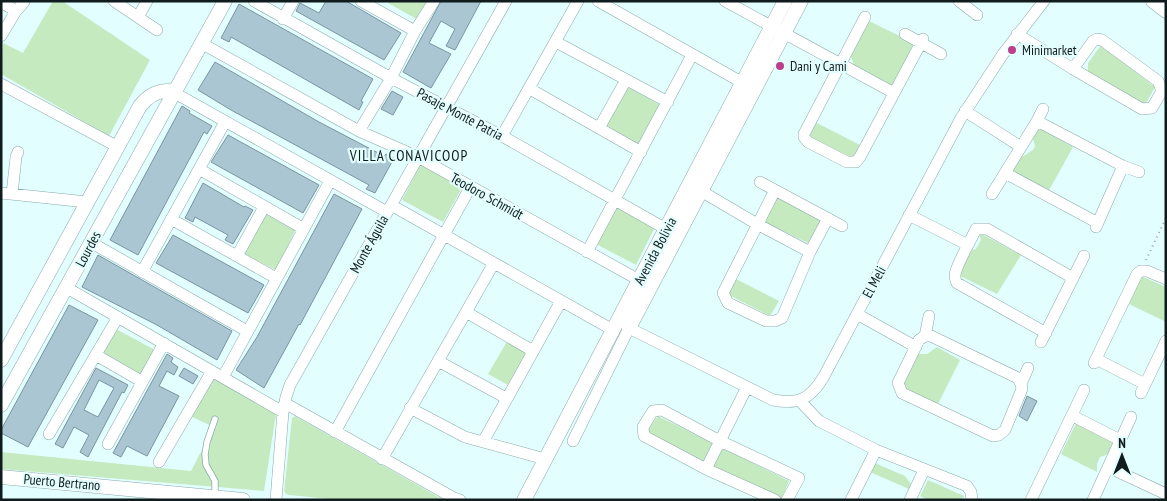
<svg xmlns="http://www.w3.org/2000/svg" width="1167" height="501" font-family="'PT Sans Narrow',sans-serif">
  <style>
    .green { fill: #c5eac0 }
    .building { fill: #aac6d3; stroke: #7a94a1; fill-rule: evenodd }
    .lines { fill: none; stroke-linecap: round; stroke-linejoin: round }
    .service-casing { stroke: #8aaaab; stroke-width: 7 }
    .minor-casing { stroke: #8aaaab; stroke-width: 12 }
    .tertiary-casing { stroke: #8aaaab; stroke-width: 15 }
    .path { stroke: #93a9aa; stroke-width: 2; stroke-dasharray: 1 4; stroke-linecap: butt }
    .service { stroke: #fff; stroke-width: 5.5 }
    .minor { stroke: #fff; stroke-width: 11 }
    .tertiary { stroke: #fff; stroke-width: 14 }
    .poi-dot { fill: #bc3e8d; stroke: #e3feff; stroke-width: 2 }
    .labels { text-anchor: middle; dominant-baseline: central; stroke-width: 4.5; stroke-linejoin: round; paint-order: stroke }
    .poi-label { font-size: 14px; fill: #0f1b1c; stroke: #e3feff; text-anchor: start }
    .street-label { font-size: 14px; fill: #0f1b1c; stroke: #e3feff }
    .neighbourhood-label { font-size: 15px; letter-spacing: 1px; fill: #0f1b1c; stroke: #e3feff }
  </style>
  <rect width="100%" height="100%" fill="#e3feff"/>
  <path class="green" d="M53,1H62L150,60L109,136L1,74L3,43L23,53Z
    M389,1H431L420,21L388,3Z
    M867,20L914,43L893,86L854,65L850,54Z
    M1101,45L1155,87L1145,105L1088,76V63Z
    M628,87L660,105L638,145L606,125Z
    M815,122L860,145L853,158L808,136Z
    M1038,127L1073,147L1048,192L1010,174L1022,157L1033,150L1035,146L1032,136Z
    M421,164L463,186L443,222L402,200Z
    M775,194L823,221L810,244L762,221Z
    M617,202L656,225L636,265L594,243Z
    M269,211L297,227L276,270L242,253Z
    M978,232L1021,255L997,294L956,274L968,251L976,249L981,240Z
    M1141,276L1166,287V322L1129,304Z
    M734,278L779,301L770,316L725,293Z
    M116,329L155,350L141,377L101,355Z
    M509,338L529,347L508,385L488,374Z
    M937,347L960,360L937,406L902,388L918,354H927Z
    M213,378L276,414L264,491L1,469V452L191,471L214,427L190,416Z
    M295,416L444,500H340L289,495L286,494L284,491L292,418Z
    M658,416L789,481L781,500L645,434Z
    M1076,423L1114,442L1109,454L1100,457L1097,464V472L1061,454Z
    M875,463L905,476L911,484L909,489L870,472Z
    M928,480L964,496L962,500H928L920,496Z"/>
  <path class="building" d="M326,1H346L401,33L384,60L296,11L300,3L319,13Z
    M441,1H481L455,50L446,46L455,29L441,21L429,43L451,54L431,88L403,72Z
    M239,4L373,79L361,101L363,102L359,110L231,37L229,42L221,38Z
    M215,62L319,122L384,156L386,154L394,158L375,193L366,189L369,185L231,110L198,90Z
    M392,91L403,97L393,115L381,109Z
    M182,106L190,111L189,113L212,126L207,134L204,132L138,255L110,240Z
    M228,135L319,185L303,213L211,162Z
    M203,183L244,207L245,206L253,210L233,244L225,240L228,235L195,217L193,222L185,218Z
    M334,194L362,209L300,325L299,324L264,388L236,370L257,337Z
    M173,235L264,285L248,313L156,263Z
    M98,255L232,331L217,360L157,325L82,287Z
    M69,305L98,320L28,447L1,433V430Z
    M167,354L173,358L171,362L178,367L174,375L167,371L159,386L179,396L147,456L127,446L121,457L113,453Z
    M96,368L128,385L124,393L122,392L88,457L80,452L89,435L74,427L63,448L55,444ZM99,380L114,388L98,417L84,410Z
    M184,368L198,376L193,384L179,376Z
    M1027,396L1037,401L1027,421L1019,416Z"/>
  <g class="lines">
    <defs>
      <path id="service" d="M215,497V481L206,465L205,454L207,442L215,419"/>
      <path id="minor" d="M114,1L157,30
        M254,1L391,78L502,136L666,229
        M361,1L415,31
        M598,1L743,83
        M725,1L894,93
        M959,1L977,15
        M1,2L16,11
        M138,17L147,1
        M865,17L804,134V137L808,142L847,162H856L860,157L923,39
        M283,19L293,1
        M905,34L941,54
        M1017,34L1073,69L1142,109L1152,108L1162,91L1158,81L1102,40L1097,39L1093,41L1073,69
        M1,36L16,11L24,2
        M556,42L668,102
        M201,43L359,131L418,157L646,284
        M1,84L118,147
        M530,89L641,152
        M173,92L387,212
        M965,111L1021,147
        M1037,121L1123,166L1139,172
        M599,128L626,80
        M359,131L391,78L415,31L434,1
        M502,136L578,1
        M199,169L304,229
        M1005,173L1098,223
        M760,182L842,226
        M775,190L723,293L728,303L766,321H775L782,318L810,252L828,218
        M701,191L757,224L810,252
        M1,193L87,202
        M12,194L16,157L18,152
        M992,194L1037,121L1043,109
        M391,205L613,330
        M909,215L968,245
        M171,219L276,278
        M1096,227L1123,166
        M92,243L247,331
        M587,252L692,55
        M237,256L264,207
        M142,272L225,122
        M67,288L283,412
        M466,312L533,351
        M857,314L916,347
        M1046,333L957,283C955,279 955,279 955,275C956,265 971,240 976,229H987L1073,278
        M925,336L929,316
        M1041,342L1084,256
        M96,355L141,381
        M1096,359L1145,384
        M438,361L506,398
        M1094,363L1137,274L1141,271H1147L1166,279
        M223,377L330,181
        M1021,384L1018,378L931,336H925L919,340L898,383L902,393L993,436L999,435L1005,430L1022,389L1021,384L1028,368
        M1141,393L1166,341
        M799,400L819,421L876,450L967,486L971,492L972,500
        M284,405L290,406L454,498L460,500
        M410,408L465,437L545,459
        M1073,416L1120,440
        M335,432L471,186
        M49,434L118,317
        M573,441L629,328L773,400C798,405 810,399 823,378L961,118L1003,54L1044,1
        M483,442L561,301
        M108,444L164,343
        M382,459L494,263
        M159,462L212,371
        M1108,467L1166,494
        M706,469L747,387
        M276,500L283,412L286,397L290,385L506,1
        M775,500L706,469L644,436L643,427L653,411L662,410L720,441L799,478L787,500
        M851,500L876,450
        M910,500L924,470
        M1031,500L1084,390
        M1093,500L1131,417"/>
      <path id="tertiary" d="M1153,1L1166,11
        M629,328L801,1
        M1,360L140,106C148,96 160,88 173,92
        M1,405L225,1
        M1,477L243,500
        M524,500L785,1"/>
    </defs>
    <use href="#service" class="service-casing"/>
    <use href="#minor" class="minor-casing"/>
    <use href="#tertiary" class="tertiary-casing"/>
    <path class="path" d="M1146,260L1166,218"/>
    <use href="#service" class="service"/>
    <use href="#minor" class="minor"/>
    <use href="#tertiary" class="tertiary"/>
  </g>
  <g class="poi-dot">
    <circle cx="1012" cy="50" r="5"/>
    <circle cx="780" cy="66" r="5"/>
  </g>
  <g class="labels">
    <g class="poi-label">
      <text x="1022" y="50">Minimarket</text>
      <text x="790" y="66">Dani y Cami</text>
    </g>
    <g class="street-label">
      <text transform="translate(460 114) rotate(28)">Pasaje Monte Patria</text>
      <text transform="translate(487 196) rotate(29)">Teodoro Schmidt</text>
      <text transform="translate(369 244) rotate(-61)">Monte Águila</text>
      <text transform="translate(88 249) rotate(-62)">Lourdes</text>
      <text transform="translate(655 251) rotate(-62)">Avenida Bolivia</text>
      <text transform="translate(874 282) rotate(-62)">El Meli</text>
      <text transform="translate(62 482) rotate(5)">Puerto Bertrano</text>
    </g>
    <g class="neighbourhood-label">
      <text x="409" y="155">VILLA CONAVICOOP</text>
    </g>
  </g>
  <rect width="1167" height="501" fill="none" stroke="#0f1b1c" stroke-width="5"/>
  <g transform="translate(1122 456)" stroke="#e3feff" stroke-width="4" paint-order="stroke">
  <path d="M0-4L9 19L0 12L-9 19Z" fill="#0f1b1c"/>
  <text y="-8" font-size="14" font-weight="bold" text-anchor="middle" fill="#0f1b1c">N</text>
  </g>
</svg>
